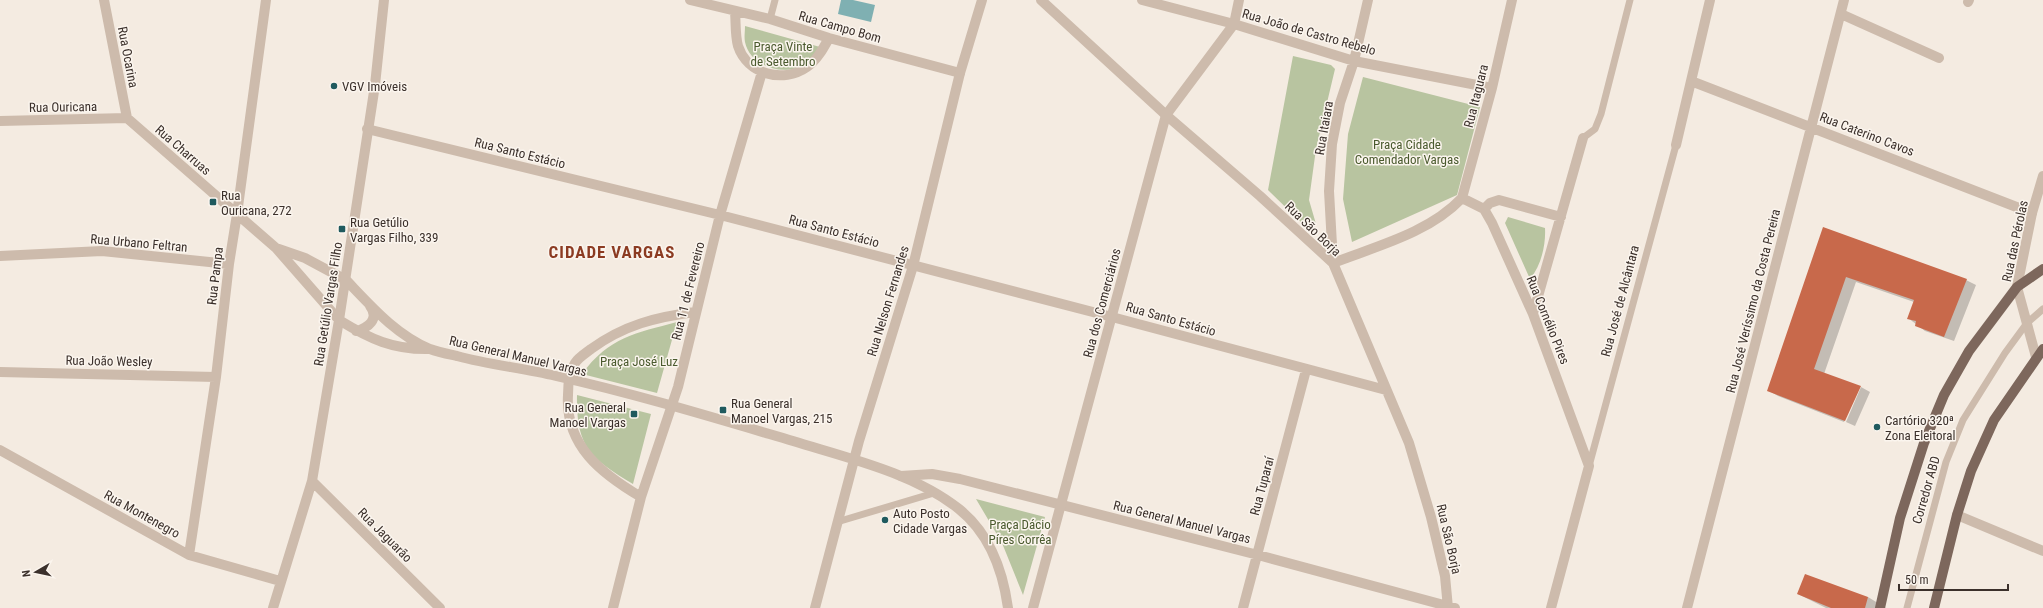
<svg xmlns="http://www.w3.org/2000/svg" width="2043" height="608" font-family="'Roboto Condensed',sans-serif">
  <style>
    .green { fill: #b8c4a0 }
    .water { fill: #7fb0b2 }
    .shadow { fill: #0003 }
    .building { fill: #c8694b }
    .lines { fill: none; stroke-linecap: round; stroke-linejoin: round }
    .service { stroke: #cdbbac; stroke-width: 7 }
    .minor { stroke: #cdbbac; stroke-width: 10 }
    .tertiary { stroke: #cdbbac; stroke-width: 10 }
    .primary { stroke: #7d675c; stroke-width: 10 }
    .poi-dot { fill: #1f5a5e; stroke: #fbf5ee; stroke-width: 1.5 }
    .labels { text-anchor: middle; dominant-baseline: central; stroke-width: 3; stroke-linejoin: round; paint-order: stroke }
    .street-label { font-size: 13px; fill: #3b302b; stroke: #fbf5ee }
    .park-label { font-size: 13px; fill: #4a5a2e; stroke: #fbf5ee }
    .poi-label { font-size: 13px; fill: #3b302b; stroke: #fbf5ee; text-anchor: start }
    .district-label { font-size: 17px; font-weight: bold; letter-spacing: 1px; fill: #8c3b22; stroke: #fbf5ee }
  </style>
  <rect width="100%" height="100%" fill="#f4ebe1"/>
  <path class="green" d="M745,26L820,47C816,52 811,60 806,63C786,78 750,67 745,42C744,37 745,32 745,26Z
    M1293,56L1331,65L1335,69L1316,149L1309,200L1316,224L1310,231L1268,190Z
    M1363,77L1480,107L1457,195L1352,242L1343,199L1348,134Z
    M1508,217L1545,228C1546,245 1541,266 1530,279L1505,223Z
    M677,322L657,393L582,374C609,337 636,333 677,322Z
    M577,395L651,414L633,484C590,458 576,447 577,395Z
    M976,499L1045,517L1023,595L1002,543Z"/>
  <path class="water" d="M841,0H853L875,5L871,22L838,14Z"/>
  <path class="shadow" d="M1824,228L1966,280L1976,285L1954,341L1925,331L1908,318L1914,302L1856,282L1824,374L1859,387L1844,422L1778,396L1768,390Z
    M1861,387L1870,392L1855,426L1846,422Z
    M1798,594L1868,597L1886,608H1826Z"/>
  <path class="building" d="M1823,227L1967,279L1944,337L1915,326L1916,321L1907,319L1914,300L1846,277L1814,369L1861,386L1845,421L1767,391Z
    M1805,574L1868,597L1865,608H1831L1797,594Z"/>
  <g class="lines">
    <path class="service" d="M770,19L775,0
      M1583,138L1595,129L1601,114L1630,0
      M1589,466L1676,145
      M837,522L934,493
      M1907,608L1946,462L1963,420L2005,353L2027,323L2043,309"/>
    <path class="minor" d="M104,0L127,118
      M690,0L770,19L829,38L960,73
      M1041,0L1166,115L1260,196L1333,263L1409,443L1431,517L1445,576L1448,608
      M1368,0L1354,61L1340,103L1332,144L1329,191L1333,263C1377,246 1429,233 1462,198L1492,88L1512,0
      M1968,2L1969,0
      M735,12C736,23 735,35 738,46C747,74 783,84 807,67C817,60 823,49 829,38
      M1841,14L1939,58
      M1234,24L1354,61L1492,88
      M1691,81L2032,213
      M127,118L276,248L339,320L312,481L273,608
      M0,121L127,118
      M367,129L720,215L1112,317L1386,390
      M1676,145L1710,0
      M1462,198L1484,209L1492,223L1533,314L1589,466L1551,608
      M1484,209L1490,203L1499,200L1561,217
      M276,248L305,258L346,280
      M0,256L102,251L229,264
      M1533,314L1583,138
      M0,372L216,377
      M0,450L189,555L280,581
      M901,476L932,474L960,479L1258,555L1455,608
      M312,481L440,608
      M641,497C602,474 565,446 568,395C568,385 569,372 575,363C579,357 586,353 591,349C624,325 656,317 695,312
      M1957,515L2043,551
      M189,555L216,377L229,264L237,214L266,0
      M613,608L641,497L678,387L720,215L762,72
      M1243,608L1306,370
      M1687,608L1844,0"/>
    <path class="tertiary" d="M384,0L375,85L339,320C370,339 393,350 430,349
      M1142,0L1234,24
      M346,280C371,306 396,335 430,349C438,352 448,354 457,356C490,365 523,368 556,376C636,394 715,418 793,441C848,458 914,473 959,509C989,533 1003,571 1008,608
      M356,331C368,328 380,319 370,306
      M2036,357L2017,287L2032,213L2043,176
      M815,608L859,441L913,266L960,73L982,0
      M1033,608L1166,115L1234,24L1239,0"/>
    <path class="primary" d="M1880,608L1900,518L1924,443L1944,395L1969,351L2017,287L2043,269
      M1934,608L1957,515L1971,471L1994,420L2043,349"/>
  </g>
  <g class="poi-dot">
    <circle cx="334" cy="86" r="4"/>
    <rect x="209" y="198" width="8" height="8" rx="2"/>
    <rect x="338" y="225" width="8" height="8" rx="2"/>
    <rect x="719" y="406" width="8" height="8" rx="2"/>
    <rect x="630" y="410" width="8" height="8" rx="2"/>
    <circle cx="1877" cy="427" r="4"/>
    <circle cx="885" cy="520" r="4"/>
  </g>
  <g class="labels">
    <g class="street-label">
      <text transform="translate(840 27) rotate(16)">Rua Campo Bom</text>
      <text transform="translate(1309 32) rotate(16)">Rua João de Castro Rebelo</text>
      <text transform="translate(128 57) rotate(79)">Rua Ocarina</text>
      <text transform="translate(1476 96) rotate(-76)">Rua Itaguara</text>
      <text transform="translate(63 107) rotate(-1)">Rua Ouricana</text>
      <text transform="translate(1324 128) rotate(-80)">Rua Itaiara</text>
      <text transform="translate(1867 134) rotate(21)">Rua Caterino Cavos</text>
      <text transform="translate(183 150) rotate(41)">Rua Charruas</text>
      <text transform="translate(520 153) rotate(14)">Rua Santo Estácio</text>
      <text transform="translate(1313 229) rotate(44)">Rua São Borja</text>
      <text transform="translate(834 231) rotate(15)">Rua Santo Estácio</text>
      <text transform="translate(2015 241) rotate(-78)">Rua das Pérolas</text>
      <text transform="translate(139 243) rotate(5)">Rua Urbano Feltran</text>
      <text transform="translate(215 276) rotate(-83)">Rua Pampa</text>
      <text transform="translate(688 291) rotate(-76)">Rua 11 de Fevereiro</text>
      <text transform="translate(888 301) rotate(-73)">Rua Nelson Fernandes</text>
      <text transform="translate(1620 301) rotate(-75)">Rua José de Alcântara</text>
      <text transform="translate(1753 301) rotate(-76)">Rua José Veríssimo da Costa Pereira</text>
      <text transform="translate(1102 303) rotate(-75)">Rua dos Comerciários</text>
      <text transform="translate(328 304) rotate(-81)">Rua Getúlio Vargas Filho</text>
      <text transform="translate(1171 319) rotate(16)">Rua Santo Estácio</text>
      <text transform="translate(1548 320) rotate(68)">Rua Cornélio Pires</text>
      <text transform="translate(518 356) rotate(13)">Rua General Manuel Vargas</text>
      <text transform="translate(109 361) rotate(1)">Rua João Wesley</text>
      <text transform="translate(1262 486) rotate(-75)">Rua Tuparaí</text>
      <text transform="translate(1926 490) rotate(-74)">Corredor ABD</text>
      <text transform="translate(142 514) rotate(29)">Rua Montenegro</text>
      <text transform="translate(1182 522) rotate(14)">Rua General Manuel Vargas</text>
      <text transform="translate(385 535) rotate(45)">Rua Jaguarão</text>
      <text transform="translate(1449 539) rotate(77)">Rua São Borja</text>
    </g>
    <g class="park-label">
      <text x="783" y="46">Praça Vinte<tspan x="783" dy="15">de Setembro</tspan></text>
      <text x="1407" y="144">Praça Cidade<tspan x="1407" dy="15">Comendador Vargas</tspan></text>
      <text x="639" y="361">Praça José Luz</text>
      <text x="1020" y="524">Praça Dácio<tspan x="1020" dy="15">Píres Corrêa</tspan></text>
    </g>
    <g class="poi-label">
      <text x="342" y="86">VGV Imóveis</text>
      <text x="221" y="195">Rua<tspan x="221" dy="15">Ouricana, 272</tspan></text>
      <text x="350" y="222">Rua Getúlio<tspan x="350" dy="15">Vargas Filho, 339</tspan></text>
      <text x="731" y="403">Rua General<tspan x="731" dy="15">Manoel Vargas, 215</tspan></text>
      <text x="626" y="407" text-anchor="end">Rua General<tspan x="626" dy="15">Manoel Vargas</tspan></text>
      <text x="1885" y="420">Cartório 320ª<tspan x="1885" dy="15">Zona Eleitoral</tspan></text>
      <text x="893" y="513">Auto Posto<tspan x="893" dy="15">Cidade Vargas</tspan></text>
    </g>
    <g class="district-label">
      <text x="612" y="252">CIDADE VARGAS</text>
    </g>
  </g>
  <g transform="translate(36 572) rotate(261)" stroke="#fbf5ee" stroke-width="3" paint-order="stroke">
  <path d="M0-3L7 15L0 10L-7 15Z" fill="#3b302b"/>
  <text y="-6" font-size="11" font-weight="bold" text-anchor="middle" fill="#3b302b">N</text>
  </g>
  <path d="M1899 584v6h109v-6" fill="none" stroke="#3b302b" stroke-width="2"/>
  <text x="1905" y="584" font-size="12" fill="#3b302b" stroke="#fbf5ee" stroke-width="3" paint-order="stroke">50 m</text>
</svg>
